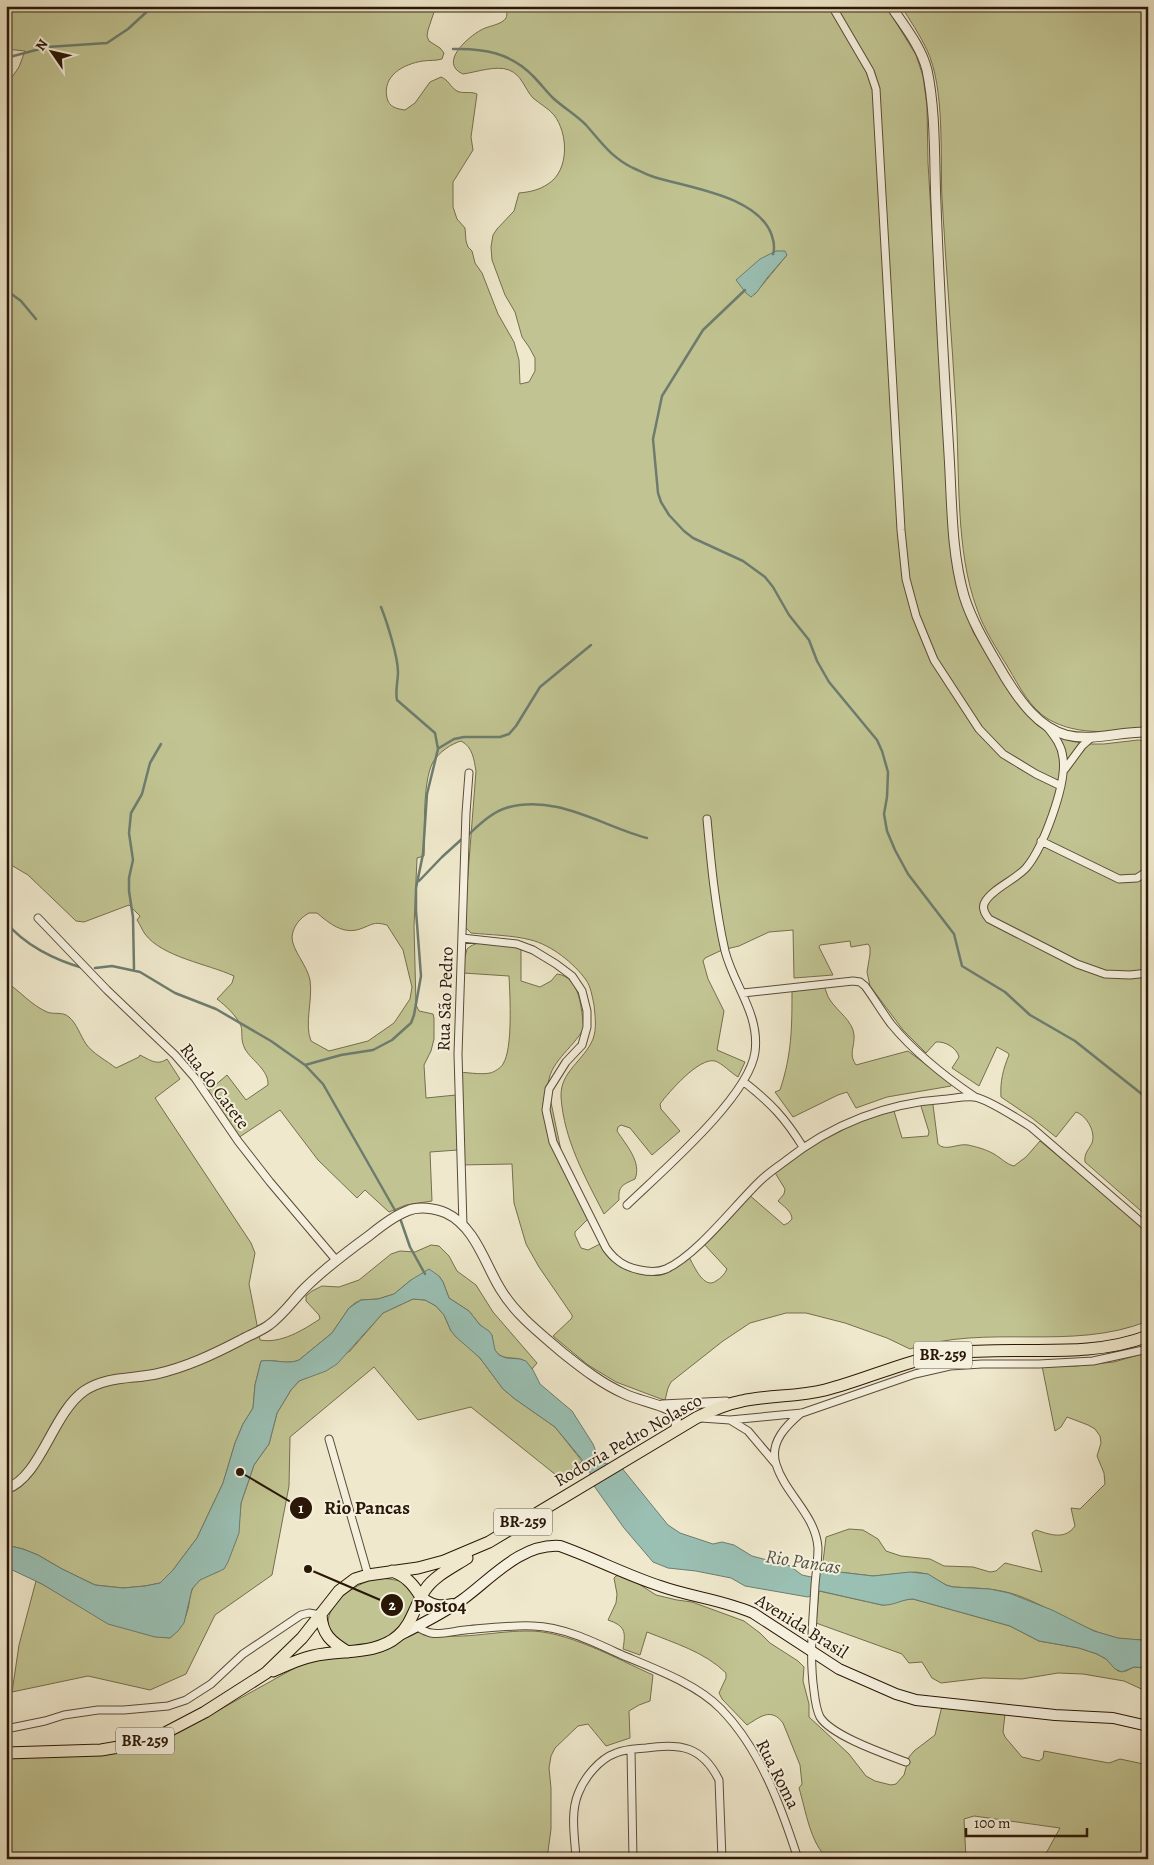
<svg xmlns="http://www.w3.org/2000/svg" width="1154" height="1865" font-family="Alegreya,serif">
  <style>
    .green { fill: #c1c492; stroke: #766e4c; fill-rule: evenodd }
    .water { fill: #9ac0b4; stroke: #6d7c6e }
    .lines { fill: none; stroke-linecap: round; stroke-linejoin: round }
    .stream { stroke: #6d7c6e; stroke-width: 2.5 }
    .minor-casing { stroke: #5b4b38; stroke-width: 9 }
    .tertiary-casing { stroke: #5b4b38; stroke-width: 11 }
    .secondary-casing { stroke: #2a1706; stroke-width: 12 }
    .trunk-casing { stroke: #2a1706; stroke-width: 13 }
    .minor { stroke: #f5f0de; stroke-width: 7 }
    .tertiary { stroke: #f5f0de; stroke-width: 9 }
    .secondary { stroke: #f5f0de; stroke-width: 10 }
    .trunk { stroke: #efe8cc; stroke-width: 11 }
    .labels { text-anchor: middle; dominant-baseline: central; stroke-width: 4; stroke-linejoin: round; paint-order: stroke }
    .shield { fill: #f5f0de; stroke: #675847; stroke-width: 1 }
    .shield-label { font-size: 16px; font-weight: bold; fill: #2a1706 }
    .street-label { font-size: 18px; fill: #2a1706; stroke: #f5f0de }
    .water-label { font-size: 19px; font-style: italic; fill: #515243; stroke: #f5f0de }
    .leader { fill: none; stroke: #2a1706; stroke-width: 2 }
    .callout-dot { fill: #2a1706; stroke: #f5f0de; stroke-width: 2 }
    .mark-label { font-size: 15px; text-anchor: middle; font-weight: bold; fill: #fff }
    .callout-label { font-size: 19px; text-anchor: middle; font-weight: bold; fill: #2a1706; stroke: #f5f0de; stroke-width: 4; stroke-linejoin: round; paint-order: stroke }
  </style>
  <rect width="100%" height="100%" fill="#efe8cc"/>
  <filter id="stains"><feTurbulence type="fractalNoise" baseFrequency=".004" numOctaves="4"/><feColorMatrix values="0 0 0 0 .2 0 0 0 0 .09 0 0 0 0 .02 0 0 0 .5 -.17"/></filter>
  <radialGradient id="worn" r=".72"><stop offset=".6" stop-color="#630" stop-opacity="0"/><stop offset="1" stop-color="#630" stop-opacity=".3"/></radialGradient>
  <path class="green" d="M6,6H436L428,30L427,36L429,41L440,48L444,53L442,59C435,61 430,60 423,61C403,64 382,76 387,98C389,107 397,109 405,110L415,103L430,82L441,77C449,80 450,87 457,91C462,94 471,91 477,94L471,137L473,150L453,182V207L457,219L465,228L466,241L468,247L472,251L475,263L482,273L498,314L514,342L519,360L520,384L529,382L535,371V358L529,347L522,337L515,312L505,295L492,260L491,247L493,235L497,229L514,211L519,193C530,192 539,190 548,184C570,170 568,133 554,115C548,108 540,104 533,98C524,88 522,75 509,70C496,65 477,72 463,74C438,63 468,37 481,30C487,26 502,25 506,18C508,14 506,10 505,6H886L916,55L923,76L927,106L928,163L937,312L957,585L973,632L1013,698L1037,725L1055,736L1085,744H1104L1138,740L1148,741V1217L1085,1162C1084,1153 1088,1151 1092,1143C1096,1132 1087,1116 1076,1112L1056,1137L1032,1118L1001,1097C1000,1082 1003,1069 1009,1055L1008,1053L997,1047L979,1086L952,1068L959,1057C957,1048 945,1041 936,1042L926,1053L903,1030L870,986L867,972L870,954V947L868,944L851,947L850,941L820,945L819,947L833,975L794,978L793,930L769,932L739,946L722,950L705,958L703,961L708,979L724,1011L717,1050L745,1062L738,1077C731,1073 722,1063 715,1061C699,1057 669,1092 660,1104L661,1109L680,1131L652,1155L630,1128L621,1125L618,1127L617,1131C626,1145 642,1162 635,1179C622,1185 618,1186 619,1200L604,1214C585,1177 564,1140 561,1097C560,1071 584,1061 593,1039C597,1028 595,1016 594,1005C592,996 591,987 586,980C574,963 551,945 531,940C512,935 490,935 471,933L464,926L476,771C474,760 473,747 461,741C451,744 439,752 433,762C422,783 425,831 424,856L417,858L414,926L416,1005L419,1011L433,1014L434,1018V1039L431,1051L424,1065L426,1098L456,1095L455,1072C466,1072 480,1075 490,1073C494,1072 501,1068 503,1064C513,1049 510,996 509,976L463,973V966L467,949C479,937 506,944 521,947V981L540,987L551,981L557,974C581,977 581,1010 584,1028C572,1050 548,1062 548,1088L563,1160L591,1216L575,1232V1235L581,1248L588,1250L604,1242C609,1248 614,1255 620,1260C641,1276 668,1268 689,1257C694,1266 704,1290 716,1281C721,1278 725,1274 727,1269L703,1243L748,1194L784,1225L788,1223L792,1219C792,1211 783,1206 778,1201L784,1194L785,1189L774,1171L800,1151L868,1116L894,1111L902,1138L928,1136L929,1132L920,1103L931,1102L933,1105L938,1144C945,1152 958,1143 968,1145C977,1147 985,1149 994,1154C1001,1158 1006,1164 1014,1166L1026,1157L1040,1141L1148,1231V1321C1071,1352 987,1323 910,1349L887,1338L845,1323L806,1313H786L750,1323L723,1341L671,1382L668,1388L665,1400L661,1399L616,1382L588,1365L553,1336L572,1318V1315L539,1267L526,1244L514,1203L512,1164L459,1165L458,1150L430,1152L432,1201L406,1205L389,1212L365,1190L357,1198L318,1160L280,1110L238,1138L206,1093L227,1075L246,1100L268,1085C269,1070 252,1061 245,1049C240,1039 243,1033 241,1026C236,1015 226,1006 217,999L232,983L234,976C208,964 162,957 145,934C142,930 140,924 137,920L140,916L129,905L84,922L76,921L28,875L6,862V86L19,67L25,51L6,49ZM776,251L787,255L754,295ZM309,913H317C329,923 343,935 360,929C372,925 373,921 387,925L403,950L412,987L410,999L394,1023L368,1041L329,1051L311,1041C304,1024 313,1000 310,980C307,965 292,950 292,937C293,926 300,918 309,913Z
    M901,6H1148V729C1114,731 1079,737 1048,719C1030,708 1019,686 1009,669C997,649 984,630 977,609C955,550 960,473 956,410C952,339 946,269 942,198C940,155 945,88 927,50C920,35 910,20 901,6Z
    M6,982C20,991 31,1005 47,1012C54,1015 62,1011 69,1017C77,1024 80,1035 86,1044C92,1053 107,1061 116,1068L139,1057L140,1055C150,1060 157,1066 167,1059L180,1079L155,1098L251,1243L255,1253L249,1284L260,1340C281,1344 303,1330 320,1319L319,1315L306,1301V1296L312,1291L322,1286L339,1287L359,1280L391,1254L400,1251L415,1252L431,1245L439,1246L449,1256L457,1271L476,1285L493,1312L537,1363L532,1369C529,1365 527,1362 523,1360C513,1356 499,1361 494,1348C492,1344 493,1339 492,1335L480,1325L469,1311L449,1298L443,1282L439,1276L411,1280L394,1294L378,1299L361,1300L355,1303L349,1308L332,1333L299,1360C288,1365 274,1359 261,1361L255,1385L253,1408L243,1424L235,1443L223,1483L197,1538L173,1570L160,1583L145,1586L123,1588L95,1585L62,1569L38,1555L23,1549L6,1545Z
    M824,986C826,990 827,996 830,1000C837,1011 853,1021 854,1035C855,1047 848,1054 856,1065L908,1051L952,1084L951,1086L887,1097L856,1108L847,1092L838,1095L793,1117L775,1092L780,1090C792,1054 792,1027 792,989Z
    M413,1299L425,1300L436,1306L444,1315L451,1331L480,1358L503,1389L515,1399L555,1427L582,1461L561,1479L471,1407L418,1420L374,1367L290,1437L289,1486L272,1575L215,1615L186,1674L150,1690L88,1676L12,1692L19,1645L36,1581C77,1601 124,1634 170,1638C178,1631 184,1623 187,1612C189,1607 189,1602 190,1597C192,1582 205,1575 218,1572L238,1533L241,1503L254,1465L269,1444L277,1413L291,1390L299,1381L306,1378L350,1351L383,1313Z
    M1148,1352V1638C1110,1651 1048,1603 1010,1593C992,1588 972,1588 953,1587L946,1585L927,1574L916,1572L873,1576L822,1570L826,1537L849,1529L863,1530L878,1539L886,1551L901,1556L930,1559L944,1566L973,1567L990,1572L996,1571L1005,1563L1042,1572L1032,1533L1036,1530C1051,1535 1065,1540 1075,1526L1071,1508L1080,1509L1105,1484L1104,1473L1097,1456L1101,1443L1100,1436L1095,1429L1088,1425L1067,1417L1061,1427L1055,1431L1042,1366H1076L1114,1362Z
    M620,1575L628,1577L656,1595L677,1600L692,1602L744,1621L760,1633L770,1643L798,1661L804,1667L803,1681L809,1704V1717L849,1754L866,1776L875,1781L891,1785L896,1784L904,1775L909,1757L914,1751L935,1735L942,1706L1005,1714L1003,1732L1005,1737L1022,1757L1039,1761L1043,1758L1044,1751L1109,1763L1120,1759L1148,1765V1859H1045L1044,1857L1060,1828L974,1816L964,1819L966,1859H828C810,1843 806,1811 799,1788L802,1784L800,1765L783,1723C771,1707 760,1717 747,1725L722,1699L719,1693L726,1678V1673C705,1652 674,1643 647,1632L640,1655L623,1649C626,1631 625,1626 608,1620L616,1603L617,1594L614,1578L616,1576Z
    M377,1577L401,1581L414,1588L415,1603L404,1622L388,1636L364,1646L344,1648L329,1636C329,1630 327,1622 329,1616C336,1595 358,1585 377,1577Z
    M819,1591L882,1605C893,1605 902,1599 913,1599L1010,1626L1039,1641L1079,1648L1097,1654L1106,1659L1118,1671H1126L1134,1667L1148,1668V1692L1124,1681L1083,1674L1058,1673L1022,1679L983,1678L941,1683L932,1678L922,1662L909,1663L902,1654L816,1623Z
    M413,1629C450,1644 488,1631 527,1631C566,1630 617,1659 653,1675L650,1701L639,1705L629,1711L630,1738L606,1746L588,1724L578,1726L555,1748L551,1756L549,1768L551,1788V1829L547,1859H6V1756L133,1749L167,1739L309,1660L352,1653Z"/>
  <path class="water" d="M776,251H785L787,255L767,278L757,292L751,297L746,293L736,280L760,259Z
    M429,1269L439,1276L443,1282L449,1298L469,1311L480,1325L489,1331L492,1335L495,1350L499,1355L506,1358L520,1359L526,1361L533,1370L540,1384L572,1411L593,1444L600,1462L621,1467L668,1525L680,1533L713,1544L722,1542L734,1545L752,1556L790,1566L802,1575L811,1577L822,1570L873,1576L910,1572L928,1574L946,1585L953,1587L990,1589L1009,1593L1052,1610L1094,1631L1118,1638L1142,1640L1148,1638V1668L1134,1667L1122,1672L1115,1669L1106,1659L1097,1654L1079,1648L1039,1641L1010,1626L913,1599C902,1599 894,1606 882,1605L820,1591L808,1597L745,1586L731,1578L696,1571L668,1568L653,1562L624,1528L592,1483L589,1468L555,1427L515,1399L503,1389L480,1358L456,1337L451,1331L444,1315L436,1306L425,1300L413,1299L383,1313L337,1364L326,1371L299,1381L291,1390L277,1413L269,1444L254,1465L241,1503L239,1533L228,1562L224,1569L200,1580L192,1589L184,1623L178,1631L170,1638L155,1637L108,1624L42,1584L6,1567V1545L23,1549L38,1555L62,1569L95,1585L123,1588L145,1586L160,1583L173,1570L197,1538L223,1483L235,1443L243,1424L253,1408L255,1385L261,1361C274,1359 288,1365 299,1360L332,1333L349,1308L361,1300L378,1299L394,1294L411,1280Z"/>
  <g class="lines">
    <path class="stream" d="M292,6L300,9
      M453,49C483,48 511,53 533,76C540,83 546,91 553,98C564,108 576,115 586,125C602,143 611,157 633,168C640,171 647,175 654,177C689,188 759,196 772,236C774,242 775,248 773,254
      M6,58L47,47L107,43L128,29L153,6
      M6,290L21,301L36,319
      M745,290L703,330L662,396L653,439L658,493L661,502L669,515L684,531L693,538L743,561L765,577L773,587L789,615L809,640L817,661L829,682L877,740L882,751L888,772L887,797L884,814L887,831L895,850L908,874L954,934L962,966L1005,992L1030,1015L1075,1041L1148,1099
      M439,748L454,739L464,737H500L509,734L516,726L540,687L591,645
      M468,835C478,826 492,812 506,808C555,793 602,826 647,838
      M419,881L442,857L463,838
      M6,922C24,945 55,960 83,968
      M95,968L112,966L140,972L175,993L216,1009L271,1041L305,1065L323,1084L396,1212
      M134,969L133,917L129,891V878L133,860L129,833L131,813L142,794L150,763L161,744
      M305,1065L341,1055L373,1050L392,1040L411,1023L414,1015L421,976L416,911V888L423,854L427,794L438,749L435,733L397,700C395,690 398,682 398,672C398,657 387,622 381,607
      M401,1221L410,1247L425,1274"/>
    <defs>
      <path id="minor" d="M832,6L870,71L876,89L901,530L906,579L916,616L934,660L979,729L1003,754L1036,774L1061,786
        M1048,728C1055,737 1062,746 1063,758C1067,784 1043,848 1026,868C1015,880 992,889 985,902C981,908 985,914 989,919L1077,964L1105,974L1130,975L1148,973
        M1065,769L1082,746L1091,738
        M1041,841L1119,879L1137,878L1148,871
        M38,918L107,990L175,1055L195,1078L238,1141L270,1182L336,1260
        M462,938L517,944L533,950L556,964L572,976L582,991L587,1011V1027L582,1045L566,1062L549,1089L546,1110L553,1142L606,1248C609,1252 612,1256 616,1259C627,1269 652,1275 666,1269C697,1255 734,1206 760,1181C767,1174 776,1168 784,1162C832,1124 885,1103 947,1099C956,1098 965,1096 974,1097C985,1098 1020,1120 1031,1127L1148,1228
        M743,993L853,981L860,982L865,986C874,998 882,1012 891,1024C915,1053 944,1076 975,1097
        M744,1082C771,1103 785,1118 803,1147
        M627,1205C661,1172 749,1097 755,1052C760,1014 734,986 725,951C715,907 711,863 707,819
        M463,1226L458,1054L466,813L469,773
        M801,1413C787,1425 769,1442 776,1464C785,1494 816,1515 818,1548C818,1560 816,1573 815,1585C813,1621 809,1656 814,1691C815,1700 816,1709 820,1717C832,1736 885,1754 906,1762
        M701,1418L730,1420L748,1431L775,1463
        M730,1420L802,1413L915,1374L950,1366L982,1364H1039L1093,1361L1148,1349
        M329,1439L368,1575
        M417,1627C421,1629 426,1632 431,1633C442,1635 454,1631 465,1630C487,1628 510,1625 533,1626C564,1627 594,1642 622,1655C653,1668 697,1684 721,1709C760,1749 781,1806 798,1859
        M6,1729L45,1721L64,1715L98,1710H124L168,1706L186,1700L211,1684L243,1654L301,1615L309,1613L321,1615
        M631,1750L633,1859
        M576,1859C575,1838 570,1814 578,1794C584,1778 599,1759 616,1753C625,1749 636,1749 646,1748C680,1743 702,1746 719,1780L722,1859"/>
      <path id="tertiary" d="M891,6C904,26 921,46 927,70C936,113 934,160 936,204C939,287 944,371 949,454C952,501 951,551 964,596C973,625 990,651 1005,677C1020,701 1038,727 1066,735C1093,742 1120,731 1148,732
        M662,1405L726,1402
        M6,1489C41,1477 52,1414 84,1391C106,1376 132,1379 156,1374C187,1367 214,1354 241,1340C250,1335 261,1331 269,1325C283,1315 293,1300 305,1288C325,1268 348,1251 370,1235C381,1226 394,1216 407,1211C418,1206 435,1208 446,1213C476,1227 485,1265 501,1290C516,1315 541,1334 563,1353C582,1368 602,1384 625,1394C636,1400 666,1405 674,1413C678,1417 676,1424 676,1429"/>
      <path id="secondary" d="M421,1597C432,1605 439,1607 452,1604
        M398,1636C420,1625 442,1614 462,1600C491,1579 521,1543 560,1546C594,1558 626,1575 660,1586C691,1597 723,1600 753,1613L839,1669L896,1694L916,1700L1055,1715L1113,1718L1148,1726"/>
      <path id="trunk" d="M392,1571C406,1576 413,1584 421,1597
        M321,1615C322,1634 331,1642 348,1652
        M273,1671C289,1664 306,1656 324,1654C348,1650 377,1654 398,1636C412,1624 415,1605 425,1590C434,1576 453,1567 467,1558
        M6,1753L101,1750L142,1743L163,1734L205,1712L266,1673L302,1638L339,1591L355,1579L368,1575L418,1568L444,1561L489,1542L696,1418C710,1411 726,1404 742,1401C769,1395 797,1397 825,1390C868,1379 908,1359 952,1353C1016,1345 1086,1360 1148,1336"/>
    </defs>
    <use href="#minor" class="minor-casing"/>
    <use href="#tertiary" class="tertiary-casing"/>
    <use href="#secondary" class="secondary-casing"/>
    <use href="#trunk" class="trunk-casing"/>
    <use href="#minor" class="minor"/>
    <use href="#tertiary" class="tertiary"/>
    <use href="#secondary" class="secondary"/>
    <use href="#trunk" class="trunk"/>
  </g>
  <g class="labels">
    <g class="shield">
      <rect x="914" y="1341.5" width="58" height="27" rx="4"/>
      <rect x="494" y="1508.5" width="58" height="27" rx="4"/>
      <rect x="116" y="1727.5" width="58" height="27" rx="4"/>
    </g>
    <g class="shield-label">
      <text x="943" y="1355">BR-259</text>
      <text x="523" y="1522">BR-259</text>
      <text x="145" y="1741">BR-259</text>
    </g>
    <g class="street-label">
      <text transform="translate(445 999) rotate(-88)">Rua São Pedro</text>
      <text transform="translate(215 1086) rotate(53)">Rua do Catete</text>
      <text transform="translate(628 1440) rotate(-30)">Rodovia Pedro Nolasco</text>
      <text transform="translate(802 1626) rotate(32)">Avenida Brasil</text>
      <text transform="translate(778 1774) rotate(63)">Rua Roma</text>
    </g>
    <g class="water-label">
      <text transform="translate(803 1562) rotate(9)">Rio Pancas</text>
    </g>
  </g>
  <path class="leader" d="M240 1472L301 1508M308 1569L392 1605"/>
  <g class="callout-dot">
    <circle cx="240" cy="1472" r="5"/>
    <circle cx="308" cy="1569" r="5"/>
    <circle cx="301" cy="1508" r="12"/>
    <circle cx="392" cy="1605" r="12"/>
  </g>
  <g class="mark-label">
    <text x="301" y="1513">1</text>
    <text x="392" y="1610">2</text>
  </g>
  <g class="callout-label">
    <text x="367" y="1514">Rio Pancas</text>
    <text x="440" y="1612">Posto4</text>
  </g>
  <rect width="1154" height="1865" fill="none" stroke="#efe8cc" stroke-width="25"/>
  <rect x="8" y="8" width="1139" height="1850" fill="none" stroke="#2a1706" stroke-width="2.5"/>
  <rect x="12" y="12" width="1129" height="1840" fill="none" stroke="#2a1706"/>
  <g transform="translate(52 52) rotate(304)" stroke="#f5f0de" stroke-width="4" paint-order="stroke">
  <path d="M0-4L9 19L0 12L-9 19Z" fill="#2a1706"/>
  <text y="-8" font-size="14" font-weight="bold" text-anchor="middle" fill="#2a1706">N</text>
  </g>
  <path d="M966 1828v8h121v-8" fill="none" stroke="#2a1706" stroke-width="2.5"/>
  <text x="974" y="1828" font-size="15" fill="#2a1706" stroke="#f5f0de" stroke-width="4" paint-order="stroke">100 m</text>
  <rect width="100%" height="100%" filter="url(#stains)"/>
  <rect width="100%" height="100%" fill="url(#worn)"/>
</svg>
